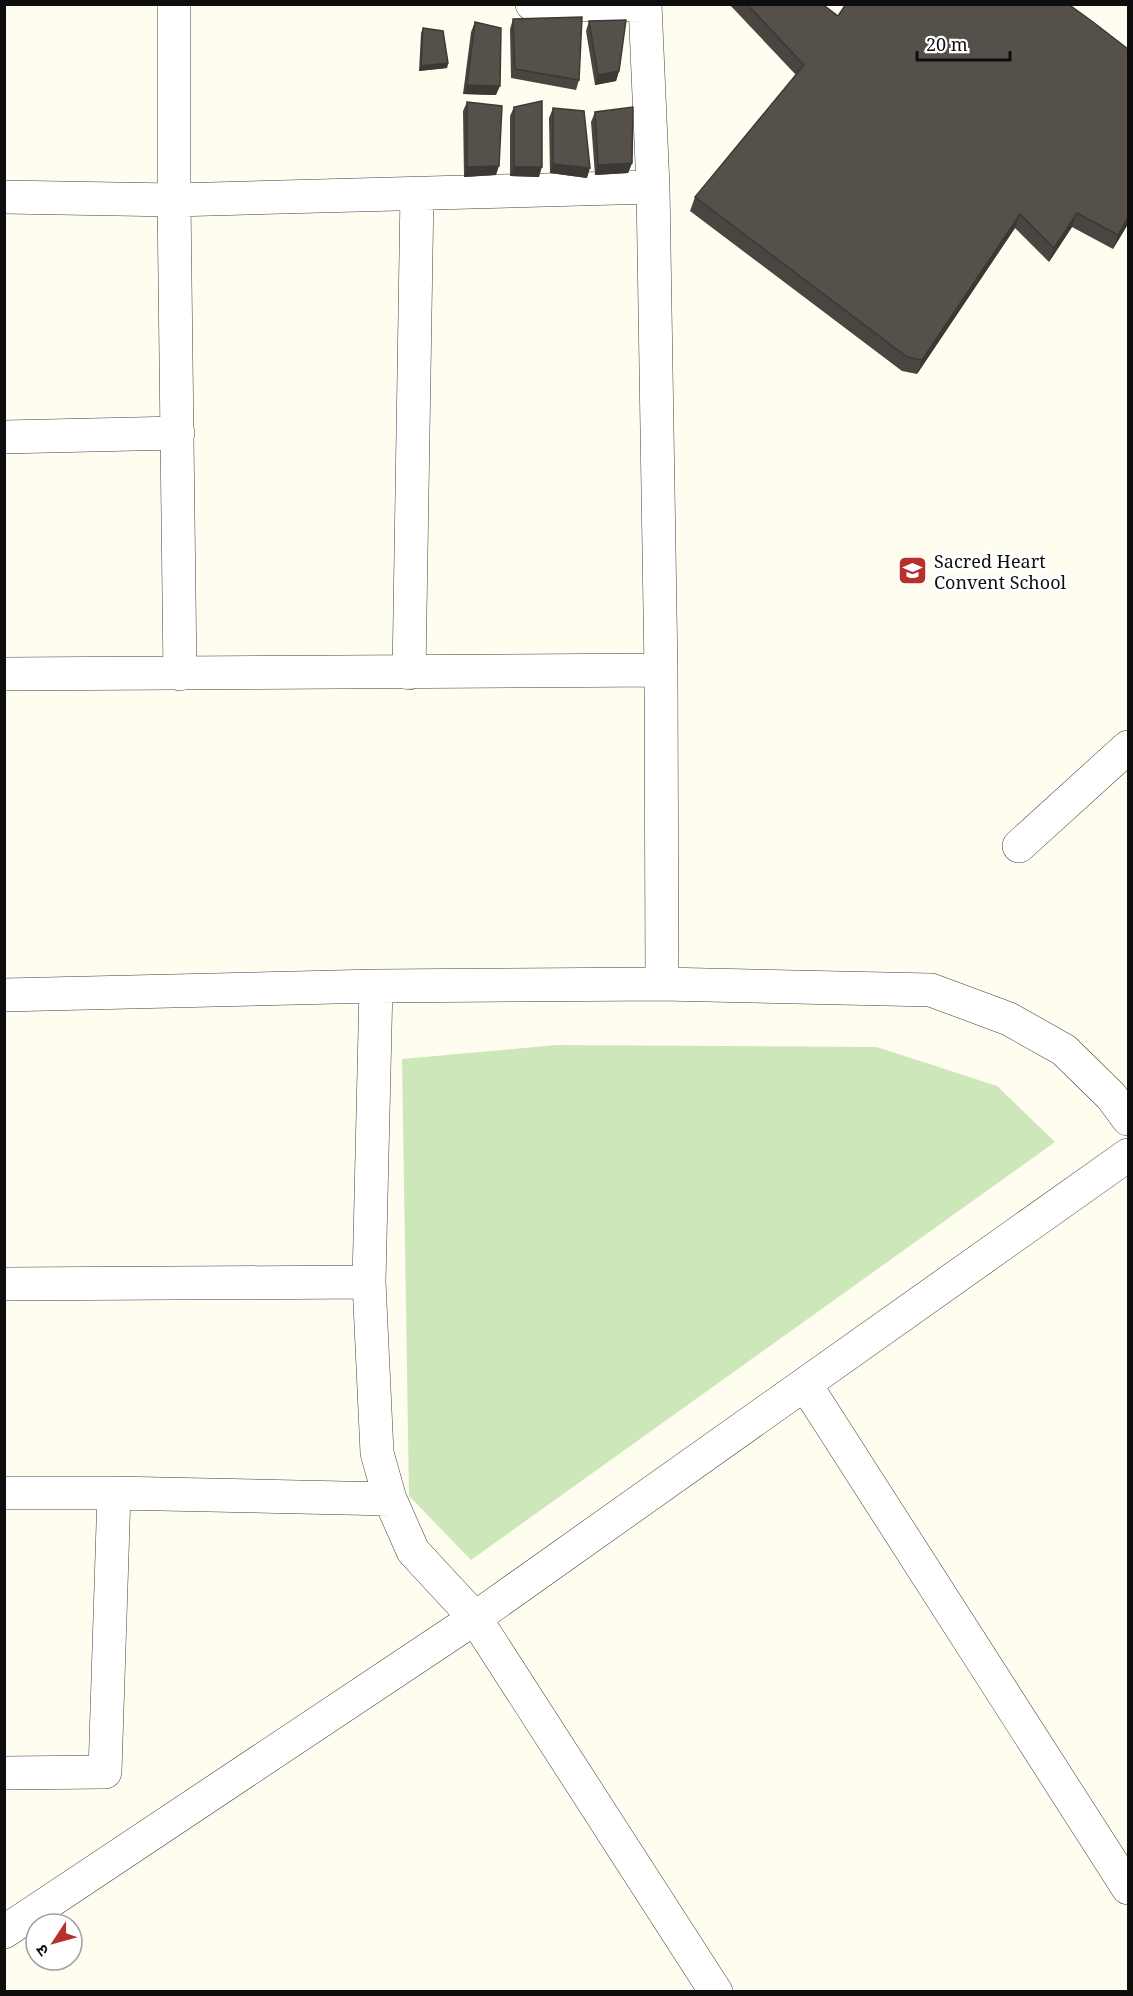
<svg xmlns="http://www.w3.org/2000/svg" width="1133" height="1996" font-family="'Noto Serif','Noto Sans Devanagari',serif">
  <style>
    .green { fill: #cee7ba }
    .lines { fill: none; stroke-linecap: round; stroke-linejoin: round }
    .minor-casing { stroke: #414141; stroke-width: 34 }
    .minor { stroke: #fff; stroke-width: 33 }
    .wall { fill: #4a4540 }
    .shaded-wall { fill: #3c3834 }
    .building { fill: #56504b; stroke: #3c3834; stroke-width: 1.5 }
    .labels { text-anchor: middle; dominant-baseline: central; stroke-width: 6; stroke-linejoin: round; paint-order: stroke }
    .poi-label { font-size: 18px; fill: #0e0e0e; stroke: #fff; text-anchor: start }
  </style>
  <rect width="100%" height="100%" fill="#fefdef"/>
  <path class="green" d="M557,1045L877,1047L997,1086L1055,1142L471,1560L409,1496L402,1059Z"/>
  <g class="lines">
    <defs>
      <path id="minor" d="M174,4V200L180,674
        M532,4L645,5
        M645,4L653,187
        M4,197L174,200L653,187L661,670L662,984
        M4,437L178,433
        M409,673L417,193
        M4,674L661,670
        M1019,846L1128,747
        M376,986L369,1282L377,1453L390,1499L413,1551L475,1618L716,1992
        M4,995L376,986L662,984L931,990L1009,1019L1064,1050L1111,1096L1128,1119
        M4,1284L369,1282
        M805,1384L1128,1888
        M4,1493H114L105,1772L4,1773
        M114,1493L390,1499
        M4,1932L475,1618L1128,1155"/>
    </defs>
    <use href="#minor" class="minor-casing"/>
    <use href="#minor" class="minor"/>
  </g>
  <path class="wall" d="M729,4H822L1128,224L1113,249L1072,227L1049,262L1015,228L917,374L902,371L690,211L695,197L796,75Z
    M513,19L579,80L576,90L511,78L510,29Z
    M589,21L619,71L616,81L595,85L586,31Z
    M475,22L496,95L463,94L471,32Z
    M423,28L448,63L447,68L419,71L421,33Z
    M467,102L496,175L464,177L463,111Z
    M514,107L539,177L510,176V116Z
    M553,108L587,178L550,173L549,118Z
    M595,112L632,163L628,173L595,175L591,122Z"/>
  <path class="shaded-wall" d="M448,63L447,68L419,71L421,66Z
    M619,71L616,81L595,85L598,75Z
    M467,85L500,86L496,95L463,94Z
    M632,163L628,173L595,175L598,165Z
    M553,164L590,168L587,178L550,173Z
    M499,166L496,175L464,177L467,167Z
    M514,167H542L539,177L510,176Z
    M1077,213L1072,227L1049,262L1054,248Z
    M1020,214L1015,228L917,374L922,360Z
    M1128,218V224L1113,249L1118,235Z"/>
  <path class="building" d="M747,4H822L838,16L846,4H1068L1093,22L1128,49V218L1118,235L1077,213L1054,248L1020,214L922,360L907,357L695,197L804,65Z
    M582,17L579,80L515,69L513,19Z
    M626,20L619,71L598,75L589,21Z
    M475,22L501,28L500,86L467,85Z
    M423,28L443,31L448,63L421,66Z
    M542,101V167H514V107Z
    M467,102L502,106L499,166L467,167Z
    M633,107L632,163L598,165L595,112Z
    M553,108L584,111L590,168L553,164Z"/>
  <defs>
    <symbol id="school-square" viewBox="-11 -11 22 22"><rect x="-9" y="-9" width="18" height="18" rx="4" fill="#b8302c" stroke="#fff"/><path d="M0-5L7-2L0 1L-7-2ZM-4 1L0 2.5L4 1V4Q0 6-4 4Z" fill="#fff"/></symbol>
  </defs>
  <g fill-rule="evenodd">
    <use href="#school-square" x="896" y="554" width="33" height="33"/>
  </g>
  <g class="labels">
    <g class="poi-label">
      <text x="934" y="561">Sacred Heart<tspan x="934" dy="21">Convent School</tspan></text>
    </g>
  </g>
  <rect width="1133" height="1996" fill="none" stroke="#0e0e0e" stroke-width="12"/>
  <g transform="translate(54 1942) rotate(234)"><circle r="28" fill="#ffffff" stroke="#9f9f9f" stroke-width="1.5"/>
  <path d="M0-4.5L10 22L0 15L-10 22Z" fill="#b8302c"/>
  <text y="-9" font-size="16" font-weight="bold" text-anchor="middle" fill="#0e0e0e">उ</text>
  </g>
  <path d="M917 51v9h93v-9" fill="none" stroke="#0e0e0e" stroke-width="3"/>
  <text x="926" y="51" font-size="18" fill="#0e0e0e" stroke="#ffffff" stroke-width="4.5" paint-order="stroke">20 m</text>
</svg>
